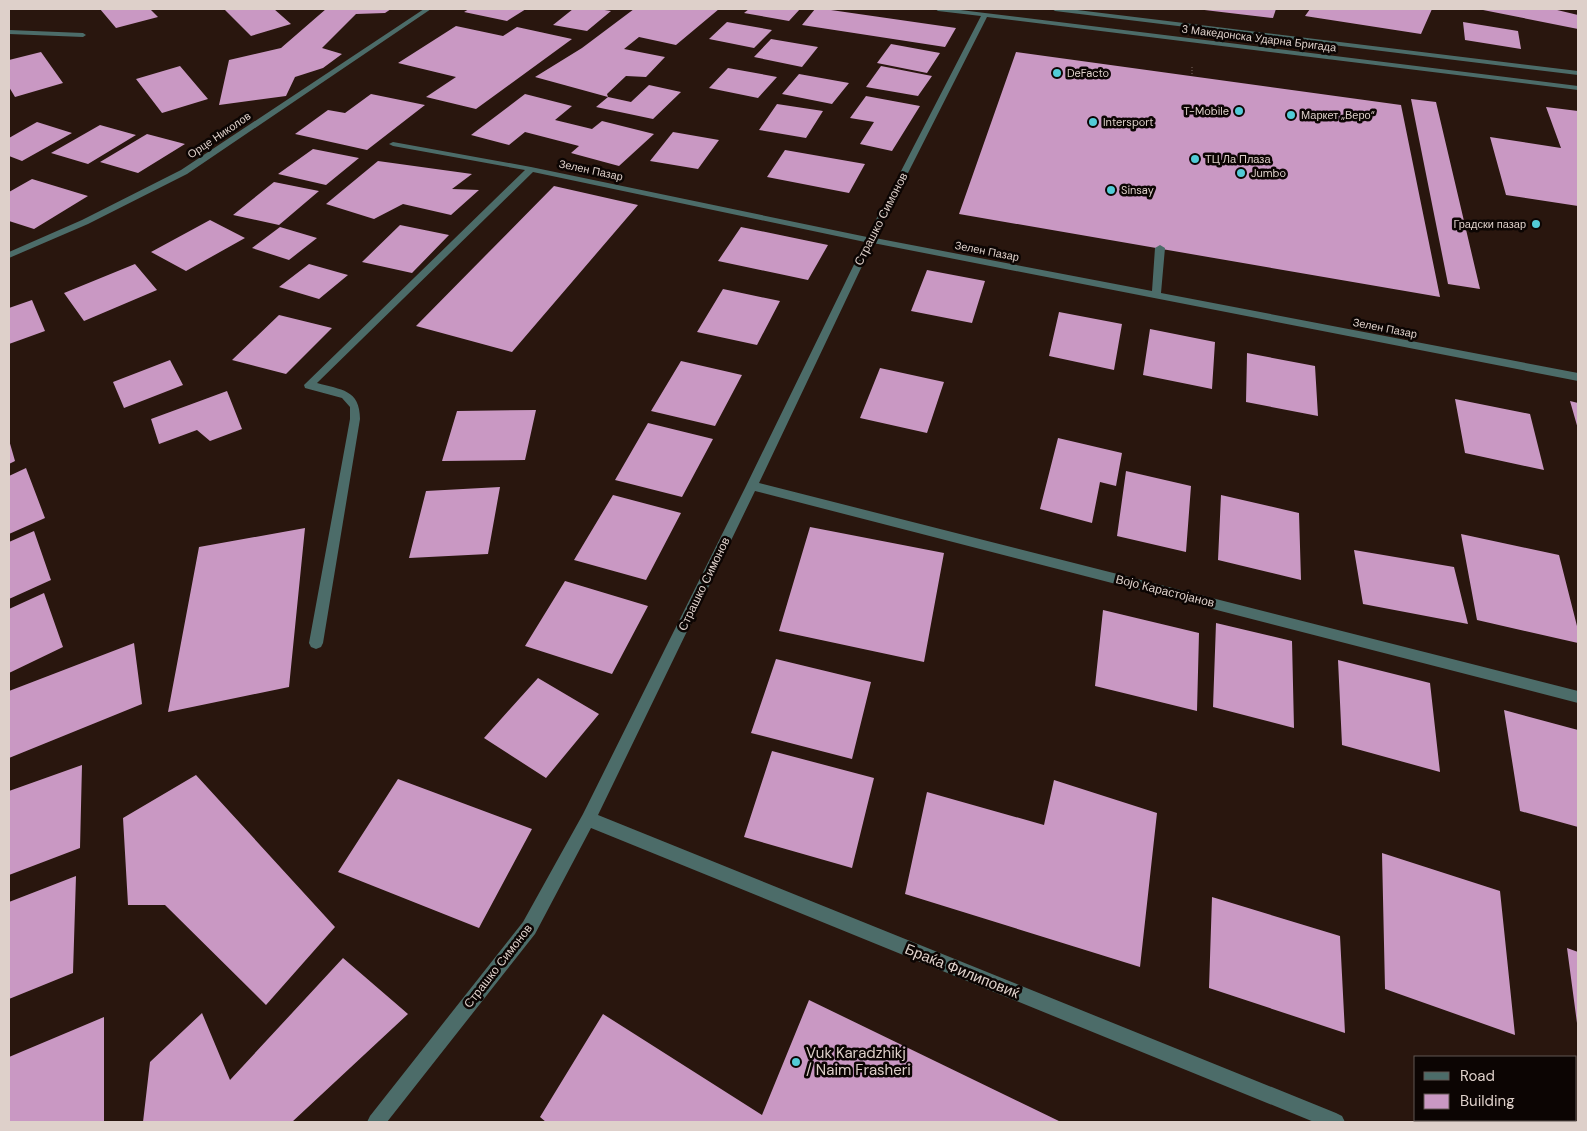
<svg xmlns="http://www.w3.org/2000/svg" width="1587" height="1131" font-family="'DM Sans',sans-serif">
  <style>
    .building { fill: #c998c3 }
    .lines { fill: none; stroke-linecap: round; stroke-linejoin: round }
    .path { stroke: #7a6962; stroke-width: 2; stroke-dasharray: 0.5 2.5; stroke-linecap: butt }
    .minor { fill: #4c6c69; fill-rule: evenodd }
    .poi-dot { fill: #52cbd7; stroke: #0c0503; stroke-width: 2 }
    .labels { text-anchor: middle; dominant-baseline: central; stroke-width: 5; stroke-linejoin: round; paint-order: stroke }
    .far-street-label { font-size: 11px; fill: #ded0ca; stroke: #0c0503 }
    .far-poi-label { font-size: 11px; fill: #ded0ca; stroke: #0c0503; text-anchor: start }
    .street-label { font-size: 12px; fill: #ded0ca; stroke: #0c0503 }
    .near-street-label { font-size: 15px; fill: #ded0ca; stroke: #0c0503 }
    .near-poi-label { font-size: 15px; fill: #ded0ca; stroke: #0c0503; text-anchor: start }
  </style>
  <rect width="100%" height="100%" fill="#29160e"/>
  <path class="building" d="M100,9H150L158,17L116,28Z
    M224,9H274L291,24L251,36Z
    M326,9H391L385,13L356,14L322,48L342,54L323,68L295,77L286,96L219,105L229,60L281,48Z
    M469,9H526L507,21L464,12Z
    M573,9H598L611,11L587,31L553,25Z
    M634,9H719L676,45L639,37L624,49L665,57L646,77L626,76L607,94L608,97L631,102L649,85L681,92L653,119L596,107L608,97L535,77L582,48Z
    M749,9H800L789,21L744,13Z
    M815,9H824L956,28L945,47L802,25Z
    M1196,9H1276L1273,18Z
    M1310,9H1432L1421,34L1305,16Z
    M1478,9H1553L1578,15V29Z
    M727,22L772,30L754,48L709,39Z
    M1463,22L1518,31L1521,49L1465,40Z
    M456,26L503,36L517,27L572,39L476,109L426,97L456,77L398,63Z
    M771,39L818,47L802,67L754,57Z
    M891,44L940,53L927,73L877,63Z
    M41,52L63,83L15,97L9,87V60Z
    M1016,52L1401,105L1440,297L959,214Z
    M180,66L208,99L162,113L136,79Z
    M881,66L932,76L918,96L866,87Z
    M728,68L777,77L758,98L709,88Z
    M799,74L849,83L832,104L782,94Z
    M371,94L425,105L367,150L295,134L328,110L345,113Z
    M525,94L572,106L555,120L592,129L602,121L654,134L619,166L571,153L579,146L525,132L509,145L471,135Z
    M866,96L920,106L892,151L860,144L874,122L850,118Z
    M1411,99L1436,102L1480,289L1448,284Z
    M777,104L823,111L806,138L759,130Z
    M1546,107L1578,111V206L1506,195L1490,137L1561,148Z
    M37,122L72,133L22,161L9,156V138Z
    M100,125L136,135L88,164L51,153Z
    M673,132L719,140L698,169L650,161Z
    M147,134L185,144L138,173L100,162Z
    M313,149L359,158L326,185L278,174Z
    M785,150L865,164L849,193L767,177Z
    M378,161L472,174L452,189L479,190L451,215L403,204L374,219L326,204Z
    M32,179L88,196L34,229L9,221V192Z
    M274,182L319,191L279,225L233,215Z
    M554,186L638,205L512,352L416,326Z
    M210,220L245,238L186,271L151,252Z
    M400,225L449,235L412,273L362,262Z
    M280,227L317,238L289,260L252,248Z
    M741,227L828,245L808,280L718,261Z
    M135,264L157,290L84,321L64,293Z
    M309,264L348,275L319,299L279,287Z
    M927,270L985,281L972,323L911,311Z
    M723,289L780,301L757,345L697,332Z
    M32,300L45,331L9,344V308Z
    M1059,312L1122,324L1114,370L1049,356Z
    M279,315L332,328L286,374L232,360Z
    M1150,329L1215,342L1212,389L1143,375Z
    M1247,353L1315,366L1318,416L1246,402Z
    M170,360L183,385L124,408L113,382Z
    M681,361L742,375L715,426L651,411Z
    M880,368L944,382L927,433L860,418Z
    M227,391L242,429L210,441L197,430L159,444L151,419Z
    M1455,399L1530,414L1544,470L1465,453Z
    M1570,401L1578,403V429Z
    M536,410L525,460L442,461L457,411Z
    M648,423L713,439L682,497L615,480Z
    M1058,438L1122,453L1116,486L1100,482L1092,523L1040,509Z
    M9,440L15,461L9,464Z
    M26,468L45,518L9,534V476Z
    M1126,471L1191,486L1186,552L1117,536Z
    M500,487L488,554L409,558L426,491Z
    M613,495L681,513L646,580L574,560Z
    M1221,495L1299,513L1301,580L1218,560Z
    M810,527L944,553L924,662L779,631Z
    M305,528L289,687L168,712L199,547Z
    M34,531L51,580L9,599V542Z
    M1461,534L1559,555L1578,630V643L1477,620Z
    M1354,550L1454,567L1468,624L1363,604Z
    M565,581L648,606L612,674L525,646Z
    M44,593L63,647L9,673V609Z
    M1103,610L1199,633L1197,711L1095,686Z
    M1216,623L1292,641L1294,728L1213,707Z
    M134,643L142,704L9,758V691Z
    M776,659L871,682L852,759L751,733Z
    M1338,660L1430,683L1440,772L1342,745Z
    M538,678L599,714L546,778L484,738Z
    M1504,710L1578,730V827L1520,811Z
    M772,751L874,778L852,868L744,837Z
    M82,765L80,848L9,875V791Z
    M196,775L335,927L266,1005L165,905H128L123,818Z
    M398,779L532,829L479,928L338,872Z
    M1054,780L1157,813L1140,967L905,894L927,792L1044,825Z
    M1382,853L1500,891L1515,1035L1385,989Z
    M76,876L73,973L9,999V902Z
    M1212,897L1340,936L1345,1033L1209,988Z
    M1567,948L1578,952V1023H1577Z
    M343,958L408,1014L292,1122H143L150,1062L202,1013L230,1080Z
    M809,1000L1061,1122H546L540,1117L603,1014L762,1115Z
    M104,1017V1122H9V1057Z"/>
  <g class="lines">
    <path class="path" d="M1192,67V76"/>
    <path class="minor" d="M424,9H431L187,174L88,224L9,258V252L82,220L181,170Z
      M935,9H952L1578,86V90L987,17L875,238L1152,291L1155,248L1160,245L1165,248L1161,293L1578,373V381L873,243L759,483L1578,691V703L755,491L598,815L1336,1113L1342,1116L1345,1122H1314L591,828L535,934L387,1122H367L370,1116L523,922L583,814L746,486L865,242L533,172L317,383C341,390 360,389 360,419L323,643L321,647L316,649L311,647L309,643L350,419V407L342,398L305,388L304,385L525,170L393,146L389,144L393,142L531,167L867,237L981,16L938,11Z
      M1052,9H1069L1578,71V75L1055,11Z
      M9,30L83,33L86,35L83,37L9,34Z"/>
  </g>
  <g class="poi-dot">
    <circle cx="1057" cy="73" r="5"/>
    <circle cx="1239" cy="111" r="5"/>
    <circle cx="1291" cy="115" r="5"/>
    <circle cx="1093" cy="122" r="5"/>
    <circle cx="1195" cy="159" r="5"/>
    <circle cx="1241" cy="173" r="5"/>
    <circle cx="1111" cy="190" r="5"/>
    <circle cx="1536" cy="224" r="5"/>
    <circle cx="796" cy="1062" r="5"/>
  </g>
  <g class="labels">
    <g class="far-street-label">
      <text transform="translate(1259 38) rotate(7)">3 Македонска Ударна Бригада</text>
      <text transform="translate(219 135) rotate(-34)">Орце Николов</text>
      <text transform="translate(591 170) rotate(12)">Зелен Пазар</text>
      <text transform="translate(987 251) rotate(11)">Зелен Пазар</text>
      <text transform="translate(1385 328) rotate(11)">Зелен Пазар</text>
    </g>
    <g class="far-poi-label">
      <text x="1067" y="73">DeFacto</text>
      <text x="1229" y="111" text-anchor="end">T-Mobile</text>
      <text x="1301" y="115">Маркет „Веро“</text>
      <text x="1103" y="122">Intersport</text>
      <text x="1205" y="159">ТЦ Ла Плаза</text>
      <text x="1251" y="173">Jumbo</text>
      <text x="1121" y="190">Sinsay</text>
      <text x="1526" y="224" text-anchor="end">Градски пазар</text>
    </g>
    <g class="street-label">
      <text transform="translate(881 219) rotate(-63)">Страшко Симонов</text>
      <text transform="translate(704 584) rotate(-64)">Страшко Симонов</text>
      <text transform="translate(1165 591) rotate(14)">Војо Карастојанов</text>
      <text transform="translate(498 966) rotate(-52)">Страшко Симонов</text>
    </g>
    <g class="near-street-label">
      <text transform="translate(962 971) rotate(22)">Браќа Филиповиќ</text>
    </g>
    <g class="near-poi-label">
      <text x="806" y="1053">Vuk Karadzhikj<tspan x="806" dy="17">/ Naim Frasheri</tspan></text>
    </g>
  </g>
  <rect width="1587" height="1131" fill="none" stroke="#ded0ca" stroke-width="20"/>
  <rect x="1414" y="1056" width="162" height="65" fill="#0c0503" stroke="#605653"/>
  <rect x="1424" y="1072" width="25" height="8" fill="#4c6c69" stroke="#605653"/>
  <text x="1460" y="1081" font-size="15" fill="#ded0ca">Road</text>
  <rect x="1424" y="1094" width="25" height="15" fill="#c998c3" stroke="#605653"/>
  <text x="1460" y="1106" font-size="15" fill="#ded0ca">Building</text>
</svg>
